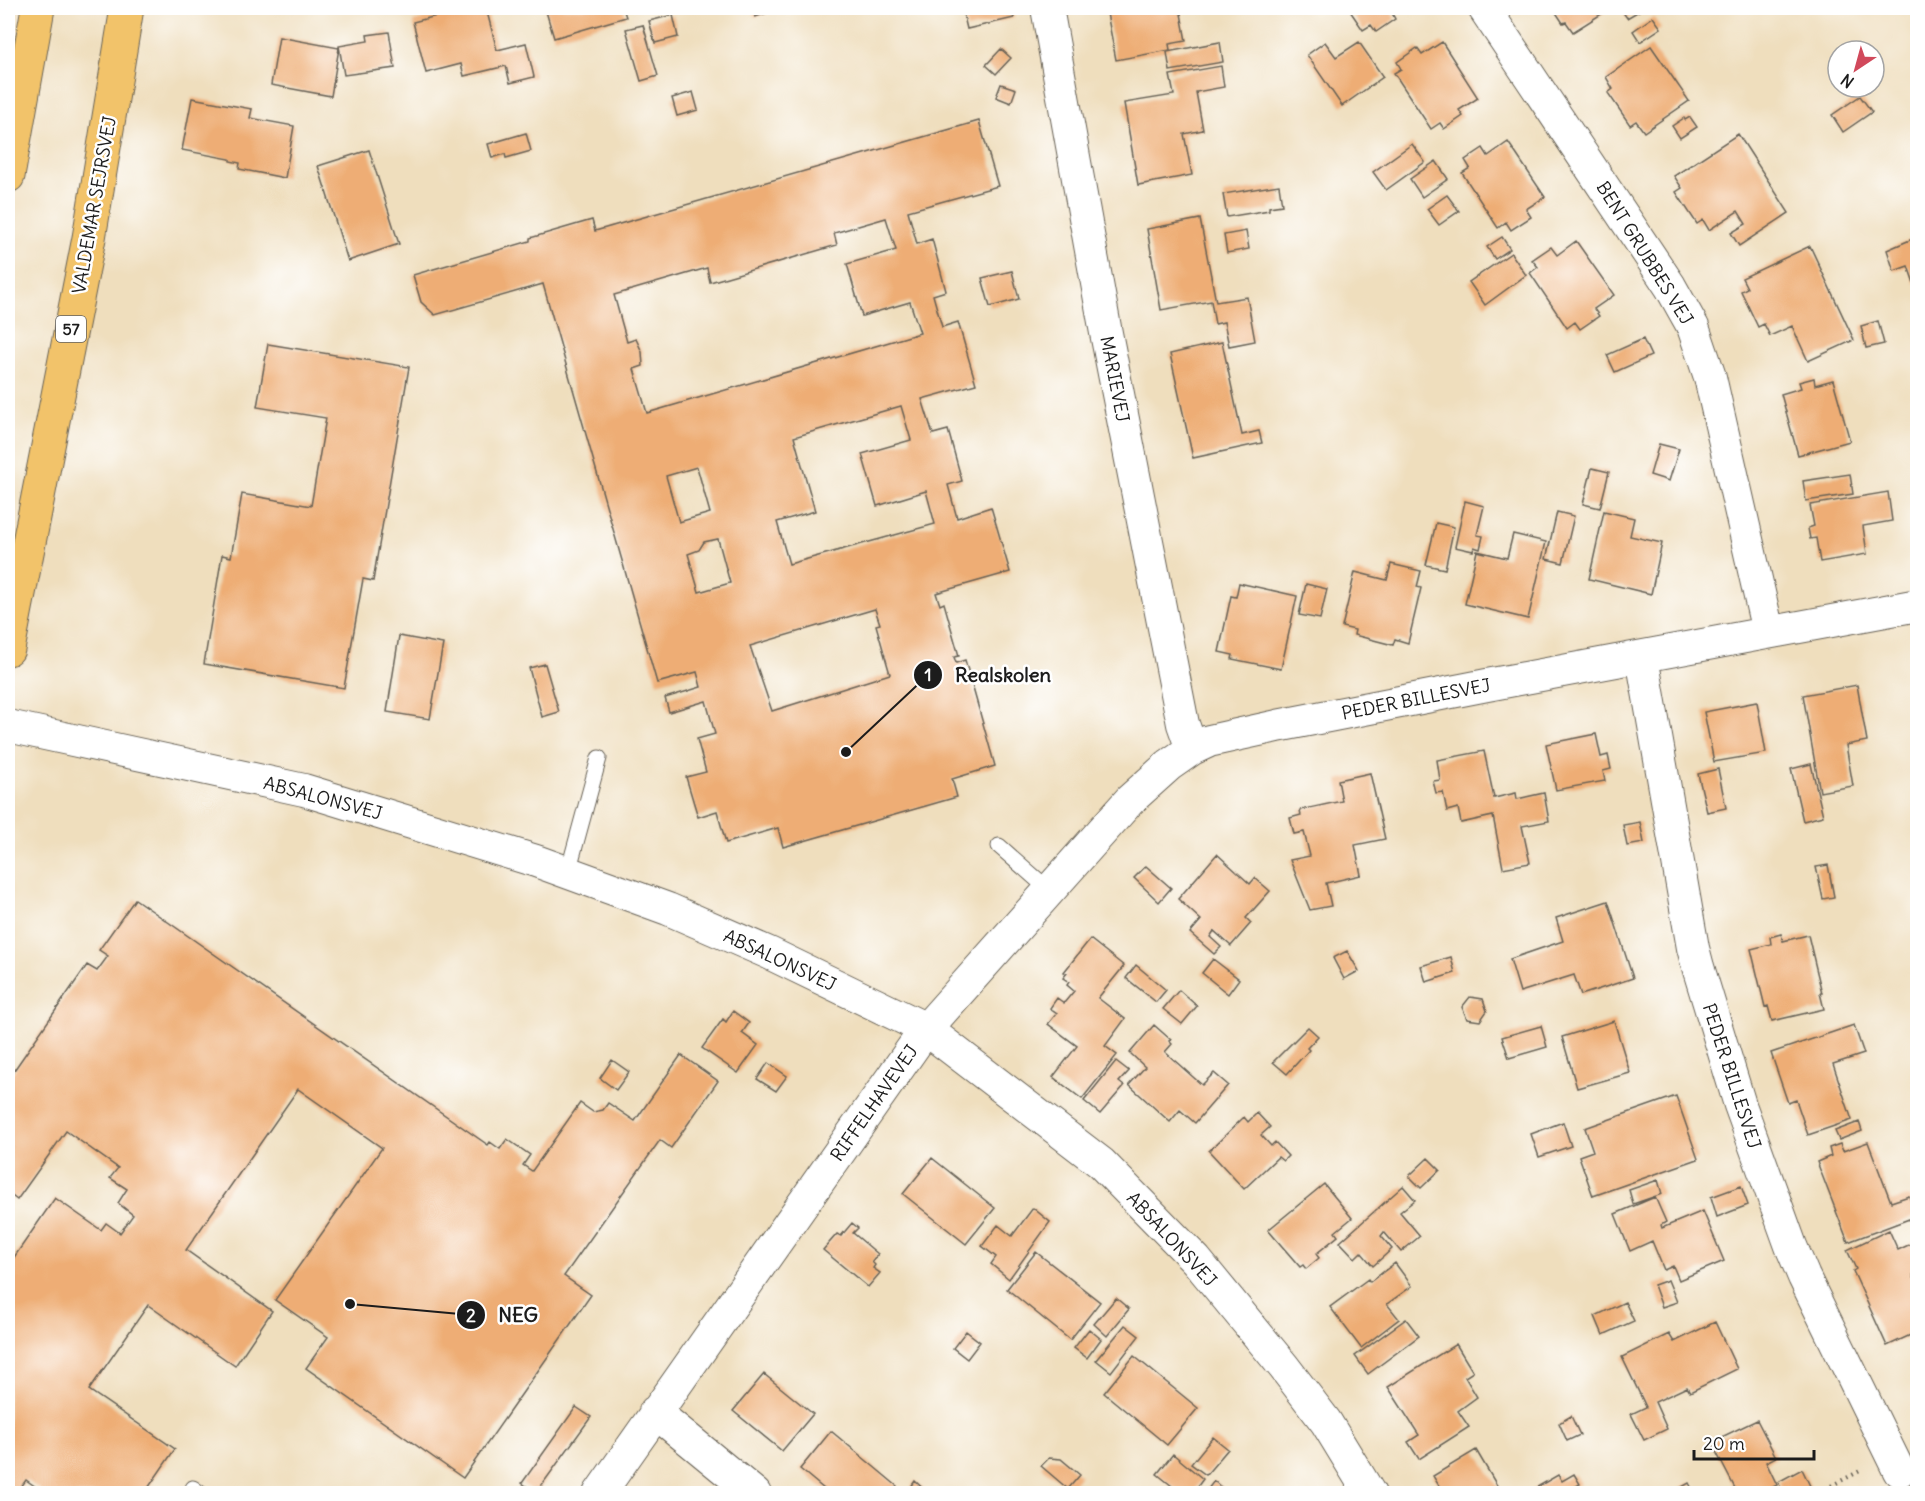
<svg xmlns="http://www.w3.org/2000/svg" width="1925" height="1501" font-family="Delius,sans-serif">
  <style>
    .building { fill: #eead75; fill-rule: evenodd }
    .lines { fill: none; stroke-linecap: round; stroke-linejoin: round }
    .lane-casing { stroke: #666054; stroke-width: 17 }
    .street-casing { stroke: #666054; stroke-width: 34 }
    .primary-casing { stroke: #666054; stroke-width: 35 }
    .path { stroke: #666054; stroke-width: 4; stroke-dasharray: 1.5 4.5; stroke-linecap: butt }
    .lane { stroke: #fff; stroke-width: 15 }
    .street { stroke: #fff; stroke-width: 32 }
    .primary { stroke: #f2c36a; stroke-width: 33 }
    .labels { text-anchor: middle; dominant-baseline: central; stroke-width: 5; stroke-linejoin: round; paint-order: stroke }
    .shield { fill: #fff; stroke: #606060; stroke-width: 1.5 }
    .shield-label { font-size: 16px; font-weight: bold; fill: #1c1c1c }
    .street-label { font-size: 18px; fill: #1c1c1c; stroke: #fff }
    .leader { fill: none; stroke: #1c1c1c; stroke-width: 2 }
    .callout-dot { fill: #1c1c1c; stroke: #fff; stroke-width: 2 }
    .mark-label { font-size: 18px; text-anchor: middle; font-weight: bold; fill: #fff }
    .callout-label { font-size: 20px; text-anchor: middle; font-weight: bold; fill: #1c1c1c; stroke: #fff; stroke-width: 5; stroke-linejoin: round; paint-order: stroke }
  </style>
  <rect width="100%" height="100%" fill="#fff"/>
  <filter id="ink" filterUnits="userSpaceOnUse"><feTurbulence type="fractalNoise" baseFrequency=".0167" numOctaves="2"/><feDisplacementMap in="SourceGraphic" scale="12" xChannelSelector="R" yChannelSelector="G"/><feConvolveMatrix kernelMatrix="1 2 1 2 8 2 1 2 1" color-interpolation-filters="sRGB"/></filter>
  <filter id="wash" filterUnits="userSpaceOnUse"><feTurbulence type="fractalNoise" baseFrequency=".008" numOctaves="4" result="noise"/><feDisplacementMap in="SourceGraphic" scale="24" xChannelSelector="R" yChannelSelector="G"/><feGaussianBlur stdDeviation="1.35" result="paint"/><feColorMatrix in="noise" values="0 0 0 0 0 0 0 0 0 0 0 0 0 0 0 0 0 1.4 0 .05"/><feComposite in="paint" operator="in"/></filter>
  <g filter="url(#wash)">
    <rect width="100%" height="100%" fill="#efdebd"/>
    <g id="blocks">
      <path class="building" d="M468,8H486L497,50L526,43L534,77L510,83L506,66L464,76L461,64L426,73L413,22Z
        M545,8H623L626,17L554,38Z
        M752,8H769L770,12L755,17Z
        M962,8H1012L1014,18L967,29Z
        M1106,8H1161L1162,12L1180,8L1186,41L1169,44L1170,50L1116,60Z
        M1348,8H1396L1391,11L1395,19L1376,32L1371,25L1363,30Z
        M1553,8H1611L1573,32L1566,22L1563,23Z
        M1620,8H1644L1627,18Z
        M673,15L678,37L655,43L649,21Z
        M1653,17L1661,28L1640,42L1633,31Z
        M643,25L658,76L641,81L626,29Z
        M389,32L395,68L344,75L339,46L368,41L367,35Z
        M279,37L339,48L331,96L271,85Z
        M1220,42L1223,62L1170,71L1167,52Z
        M1325,42L1336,57L1359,42L1383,77L1342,106L1307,55Z
        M1442,42L1478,98L1459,110L1463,116L1444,129L1440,123L1431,129L1394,73L1401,69L1397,62L1417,48L1422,55Z
        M1651,46L1689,101L1644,132L1636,121L1630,125L1608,93L1613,89L1606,77Z
        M1001,49L1011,58L996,74L986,65Z
        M1221,66L1224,87L1196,92L1203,130L1184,134L1192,175L1138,185L1124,103L1174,95L1170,75Z
        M1001,84L1016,89L1011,103L996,97Z
        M693,92L698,110L677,116L672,98Z
        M1860,96L1872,112L1843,132L1832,115Z
        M192,98L252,109L250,118L294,126L285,178L239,169L240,163L230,161V159L182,150Z
        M1690,117L1697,127L1680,138L1672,126L1684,118L1685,120Z
        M979,121L998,186L908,211L917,244L932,239L946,291L933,295L942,327L958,322L976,384L922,399L933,434L948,430L962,481L948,485L957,518L991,507L1010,572L936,593L940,605L944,603L959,656L954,657L956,663L965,660L995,766L952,779L957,797L783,847L778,828L726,843L717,811L698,817L686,777L706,772L697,739L715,734L706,701L669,712L665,698L701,687L697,672L657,683L543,284L435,315L421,302L413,275L530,241V238L592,220L595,231ZM886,218L896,250L847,264L862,316L910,302L920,333L647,413L634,369L643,366L642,352L636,339L627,342L614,295L707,268L710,282L837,245L834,233ZM901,406L911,440L862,454L877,506L926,491L935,524L789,564L777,522L815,511L794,437ZM697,467L710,513L679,522L666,476ZM718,539L730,583L699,592L688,554L699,550L704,542ZM875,609L880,624L876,625L890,674L772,711L750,646Z
        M526,133L531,151L506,158L505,154L492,158L488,144Z
        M1738,134L1789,213L1739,246L1731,233L1746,224L1738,211L1709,230L1703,220L1697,224L1676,192L1682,188L1674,176Z
        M1508,142L1545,197L1526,209L1531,217L1511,230L1506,222L1498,228L1462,173L1470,168L1465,160L1483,148L1488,156Z
        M1412,144L1425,162L1386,190L1373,172Z
        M369,150L399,244L348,261L318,166Z
        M1436,161L1448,179L1422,197L1410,179Z
        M1279,185L1282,205L1269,207V210L1227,217L1223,194Z
        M1447,195L1459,211L1439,225L1427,209Z
        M1200,219L1216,302L1247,297L1255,341L1229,346L1224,322L1215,324L1211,301L1161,310L1147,229Z
        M1246,231L1249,249L1227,253L1224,235Z
        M1502,237L1510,249L1495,259L1487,247Z
        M1917,237V282L1914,283L1908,266L1894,271L1887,250Z
        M1576,241L1614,295L1594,309L1599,316L1580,329L1575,322L1567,328L1530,273L1538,267L1532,260L1551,247L1557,255Z
        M1810,246L1854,340L1808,361L1792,326L1770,336L1764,324L1758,327L1741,291L1747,288L1742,278Z
        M1511,253L1526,275L1485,305L1469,282Z
        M1012,271L1019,299L990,307L982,278Z
        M1878,321L1884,344L1866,348L1861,326Z
        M1643,339L1651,356L1615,372L1607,355Z
        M1222,342L1242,435L1259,431L1262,443L1193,458L1170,354Z
        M268,344L409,367L373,581L363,579L344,688L204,664L222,555L231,557L242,494L311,506L326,418L257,407Z
        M1814,378L1815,385L1833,380L1850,441L1798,455L1781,394L1801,388L1799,382Z
        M1659,444L1679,449L1669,481L1650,475Z
        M1592,468L1609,472L1600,508L1583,504Z
        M1850,474L1853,494L1806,501L1803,481Z
        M1888,492L1892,521L1863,526L1867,554L1820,562L1816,538L1810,539L1808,528L1814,526L1810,505Z
        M1465,501L1484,506L1477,535L1483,536L1480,549L1474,547L1473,551L1455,547Z
        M1604,511L1634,518L1630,536L1662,543L1651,594L1589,579Z
        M1557,512L1574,516L1563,563L1546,559Z
        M1436,523L1454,527L1445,569L1426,565Z
        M1513,534L1546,542L1528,619L1465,604L1477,551L1507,558Z
        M1391,564L1421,571L1417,587L1421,588L1408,643L1395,639L1393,645L1354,635L1355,630L1342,627L1355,572L1387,580Z
        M1239,583L1297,596L1281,669L1232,659L1233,655L1219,652L1231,596L1236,597Z
        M1306,584L1327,589L1320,619L1299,615Z
        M399,636L443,644L430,719L387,712Z
        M545,664L559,712L542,717L529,668Z
        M1857,685L1867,741L1846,745L1853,786L1820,792L1803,695Z
        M1757,702L1766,753L1714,762L1704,712Z
        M1596,734L1601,757L1608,755L1611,769L1603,771L1605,781L1556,790L1546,744Z
        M1484,751L1494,798L1516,793L1517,799L1544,793L1549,821L1522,826L1530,863L1503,868L1493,816L1461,823L1458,808L1447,811L1443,792L1436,793L1433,781L1440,780L1437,760Z
        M1811,764L1823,816L1803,821L1791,769Z
        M1718,769L1726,808L1707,812L1698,774Z
        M1370,773L1385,839L1355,845L1361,875L1326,883L1331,906L1310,910L1290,860L1310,856L1304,832L1294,834L1290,818L1301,815L1300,810L1342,801L1338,780Z
        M1640,822L1644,843L1627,846L1623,825Z
        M1217,854L1250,884L1255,878L1270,891L1246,918L1251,923L1231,946L1214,931L1210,937L1221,947L1214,954L1190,933L1201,920L1178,899Z
        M1828,865L1834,897L1823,899L1816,867Z
        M1146,866L1171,888L1159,902L1134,878Z
        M135,899L488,1145L490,1142L500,1149L507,1139L530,1155L523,1165L532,1171L580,1103L593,1112L603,1110L608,1103L635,1121L681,1055L718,1081L671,1148L660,1140L564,1276L591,1295L463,1478L306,1368L328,1337L275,1300L382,1148L298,1089L186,1250L272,1311L235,1366L148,1305L89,1390L175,1449L144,1494H46L26,1480L16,1494H8V1266L55,1198L101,1230L106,1223L120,1233L133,1215L118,1203L127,1189L110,1178L118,1168L66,1131L17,1200L8,1193V1079L87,965L97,971L108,956L99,950Z
        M1608,901L1633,978L1581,995L1574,975L1520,992L1510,959L1563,941L1556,918Z
        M1781,934L1783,941L1808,935L1822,993H1820L1824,1009L1772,1021L1768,1006L1765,1007L1751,949L1771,944L1770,937Z
        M1090,939L1124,966L1098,998L1125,1019L1105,1046L1117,1055L1082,1099L1053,1077L1077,1046L1048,1024L1057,1013L1050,1008L1057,998L1064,1003L1074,991L1067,985L1069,982L1063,978L1067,973L1064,972Z
        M1347,951L1359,971L1344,979L1333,958Z
        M1451,957L1455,973L1426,982L1421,966Z
        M1213,959L1239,979L1228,994L1202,973Z
        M1136,965L1166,990L1156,1002L1126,978Z
        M1179,990L1197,1006L1182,1024L1163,1009Z
        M1470,997L1483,999L1487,1011L1480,1021L1467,1019L1462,1007Z
        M733,1011L749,1023L742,1033L758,1045L738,1073L702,1048L723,1019L726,1022Z
        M1614,1021L1630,1073L1577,1088L1562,1037Z
        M1154,1025L1171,1040L1169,1041L1172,1044L1165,1052L1202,1085L1214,1073L1228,1085L1195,1123L1180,1110L1170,1122L1129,1085L1145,1067L1130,1053Z
        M1854,1025L1864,1054L1833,1064L1852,1120L1808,1135L1796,1100L1788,1103L1771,1053Z
        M1541,1026L1547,1047L1509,1058L1502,1037Z
        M1308,1027L1318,1036L1307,1048L1309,1050L1287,1074L1273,1062Z
        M612,1060L629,1072L616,1090L600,1078Z
        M1116,1061L1129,1071L1119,1082L1124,1086L1100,1114L1084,1101Z
        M768,1063L787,1076L776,1091L757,1079Z
        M1676,1096L1698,1159L1593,1196L1579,1156L1593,1151L1585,1128Z
        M1257,1113L1270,1127L1261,1135L1271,1146L1275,1142L1288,1156L1283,1161L1278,1157L1244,1189L1209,1151L1244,1117L1248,1122Z
        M1563,1122L1571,1146L1539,1157L1531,1134Z
        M1859,1122L1862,1131L1839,1140L1835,1131Z
        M1868,1142L1891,1202L1909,1196L1917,1216L1848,1242L1817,1162L1831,1156L1829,1148L1840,1144L1843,1151Z
        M932,1158L995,1208L966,1244L903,1194Z
        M1428,1158L1440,1170L1421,1188L1409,1176Z
        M1658,1180L1662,1194L1633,1204L1629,1190Z
        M1324,1184L1352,1218L1335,1232L1338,1236L1316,1254L1319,1258L1306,1269L1303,1265L1300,1267L1268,1230Z
        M1403,1186L1415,1200L1400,1212L1420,1236L1401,1252L1384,1232L1381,1236L1392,1249L1373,1266L1361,1252L1355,1258L1340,1242Z
        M1741,1186L1748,1205L1717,1217L1711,1197Z
        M1655,1197L1666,1222L1661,1225L1662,1228L1703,1211L1724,1261L1679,1280L1673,1266L1664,1270L1652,1241L1630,1251L1615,1214Z
        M1033,1208L1050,1222L1009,1279L991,1264L996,1257L982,1246L998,1225L1012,1236Z
        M852,1223L858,1228L853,1233L878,1254L872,1262L875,1265L873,1268L880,1273L868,1287L823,1250L837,1234L841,1236Z
        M1889,1230L1898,1250L1917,1241V1273L1913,1275L1917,1285V1332L1887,1346L1853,1271L1856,1269L1847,1250Z
        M1036,1252L1100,1302L1070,1340L1007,1289Z
        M1395,1263L1412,1286L1387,1304L1399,1319L1361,1348L1330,1307L1368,1279L1370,1282Z
        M1668,1280L1677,1302L1662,1307L1654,1285Z
        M1116,1298L1129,1309L1107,1336L1094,1324Z
        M1625,1302L1634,1321L1603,1335L1595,1316Z
        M1406,1319L1419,1336L1368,1374L1355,1356Z
        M1715,1322L1737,1369L1690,1392L1687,1387L1655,1402L1667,1429L1644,1440L1631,1414L1646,1407L1622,1357L1669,1334L1674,1342Z
        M1125,1325L1139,1336L1111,1372L1096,1360Z
        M1089,1329L1101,1339L1087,1358L1074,1348Z
        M966,1331L980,1342L967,1359L953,1348Z
        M1456,1344L1473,1372L1465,1377L1477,1397L1458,1411L1469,1427L1419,1459L1408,1442L1419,1435L1388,1387Z
        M1134,1356L1198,1408L1167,1445L1104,1393Z
        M764,1374L813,1414L782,1451L733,1411Z
        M576,1407L591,1417L536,1493L522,1483Z
        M1571,1416L1580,1435L1567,1441L1559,1423Z
        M1757,1420L1776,1457L1766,1462L1777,1485L1760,1494H1738L1711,1442Z
        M831,1431L897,1486L891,1494H830L800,1469Z
        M1213,1437L1228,1449L1206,1475L1191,1464Z
        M1476,1450L1502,1494H1444L1433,1476Z
        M1173,1454L1203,1479L1192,1494H1182L1157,1474Z
        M1049,1458L1061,1459L1080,1475L1068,1489L1041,1466Z
        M1802,1469L1810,1486L1796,1494H1784L1778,1482Z
        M1574,1474L1580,1484L1563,1494H1525L1558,1475L1562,1481Z
        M915,1481L929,1494H906Z
        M1214,1481L1229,1494H1204Z
        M1689,1483L1695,1494H1683L1680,1488Z"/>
    </g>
  </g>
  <g filter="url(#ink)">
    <use href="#blocks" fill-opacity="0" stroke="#666054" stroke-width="1.5"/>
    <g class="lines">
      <defs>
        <path id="lane" d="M999,846L1049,890
          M568,872L599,758
          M193,1488L201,1494"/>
        <path id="street" d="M1047,8L1106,333L1183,724L1192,749
          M1484,8L1670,286L1693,327L1710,377L1768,632
          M1642,657L1693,948L1698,967L1740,1105L1791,1246L1804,1277L1899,1471
          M8,726L304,790L536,861L668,909L769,953L926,1029L1101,1163L1196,1260L1284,1367L1326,1422L1370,1494
          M655,1412L755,1494
          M599,1494L926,1029L1130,800L1169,765L1192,749L1209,741L1277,726L1487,685L1918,605"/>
        <path id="primary" d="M8,176L38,8
          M8,649L89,238L127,8"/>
      </defs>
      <use href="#lane" class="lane-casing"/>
      <use href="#street" class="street-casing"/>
      <use href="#primary" class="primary-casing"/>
      <path class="path" d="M1815,1494L1860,1471"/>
      <use href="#lane" class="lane"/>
      <use href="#street" class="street"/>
      <use href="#primary" class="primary"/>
    </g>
  </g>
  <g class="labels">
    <rect class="shield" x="56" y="316" width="30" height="26" rx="4.5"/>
    <g class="shield-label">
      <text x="71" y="329">57</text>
    </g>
    <g class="street-label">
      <text transform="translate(94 205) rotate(-80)">VALDEMAR SEJRSVEJ</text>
      <text transform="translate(1645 253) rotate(58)">BENT GRUBBES VEJ</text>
      <text transform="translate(1115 379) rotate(79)">MARIEVEJ</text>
      <text transform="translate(1416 699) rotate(-11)">PEDER BILLESVEJ</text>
      <text transform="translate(323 798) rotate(15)">ABSALONSVEJ</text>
      <text transform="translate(780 960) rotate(25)">ABSALONSVEJ</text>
      <text transform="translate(1732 1076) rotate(72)">PEDER BILLESVEJ</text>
      <text transform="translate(874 1103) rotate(-55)">RIFFELHAVEVEJ</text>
      <text transform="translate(1172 1239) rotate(47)">ABSALONSVEJ</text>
    </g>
  </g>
  <path class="leader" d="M846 752L928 675M350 1304L471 1315"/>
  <g class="callout-dot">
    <circle cx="846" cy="752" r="6"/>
    <circle cx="350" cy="1304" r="6"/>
    <circle cx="928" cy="675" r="15"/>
    <circle cx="471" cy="1315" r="15"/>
  </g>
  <g class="mark-label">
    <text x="928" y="681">1</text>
    <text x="471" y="1322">2</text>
  </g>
  <g class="callout-label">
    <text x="1003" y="682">Realskolen</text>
    <text x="518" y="1322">NEG</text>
  </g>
  <rect width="1925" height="1501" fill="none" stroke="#fff" stroke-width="30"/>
  <g transform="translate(1856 69) rotate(216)"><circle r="28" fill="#ffffff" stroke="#a4a4a4" stroke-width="1.5"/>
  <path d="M0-4.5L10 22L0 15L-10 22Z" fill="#d1495b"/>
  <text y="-9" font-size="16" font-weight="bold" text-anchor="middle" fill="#1c1c1c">N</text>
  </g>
  <path d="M1694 1450v9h120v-9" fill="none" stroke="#1c1c1c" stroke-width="3"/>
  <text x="1703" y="1450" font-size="18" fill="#1c1c1c" stroke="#ffffff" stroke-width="4.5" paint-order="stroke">20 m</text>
</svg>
